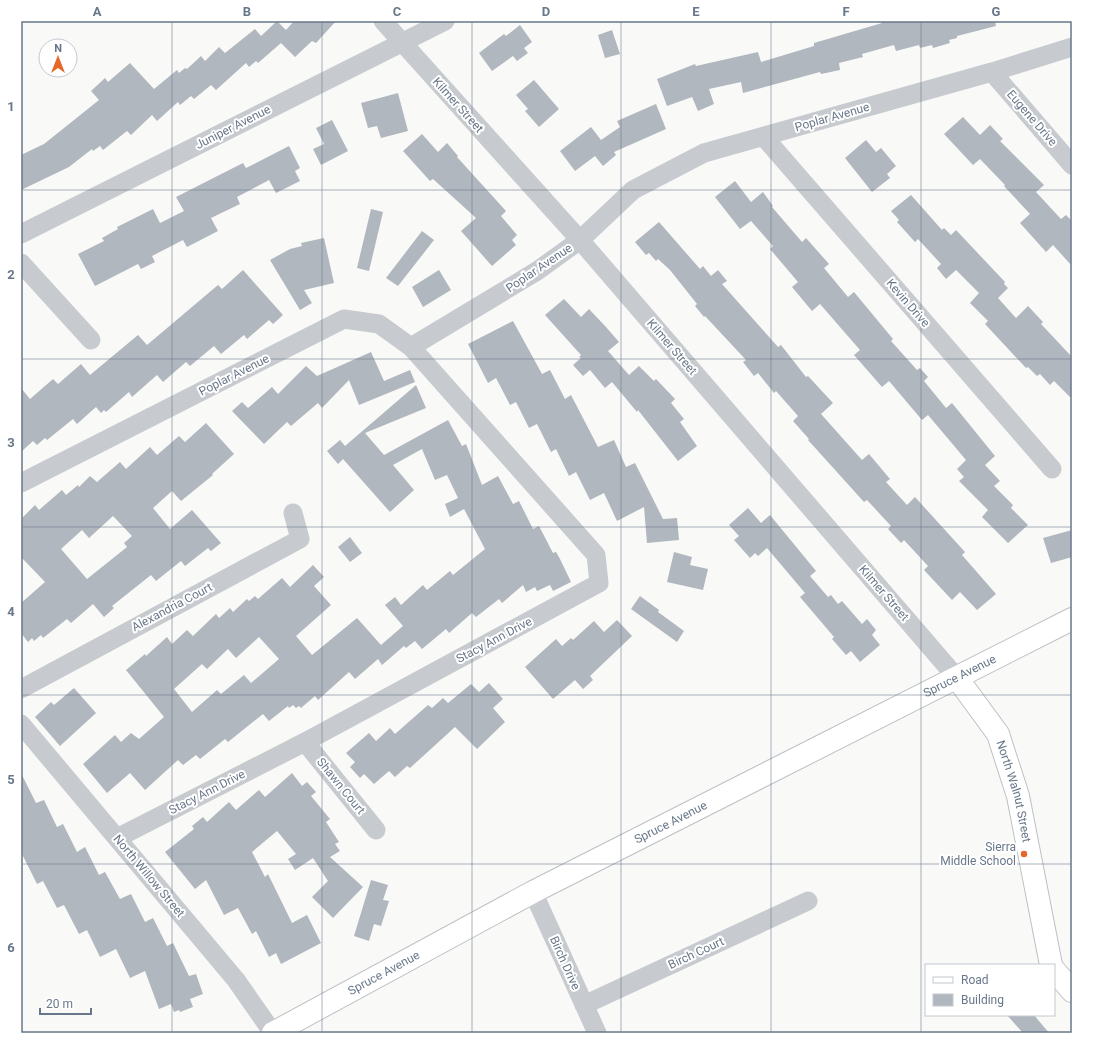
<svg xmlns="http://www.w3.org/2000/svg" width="1093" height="1054" font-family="Roboto,sans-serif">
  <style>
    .building { fill: #b0b7be; fill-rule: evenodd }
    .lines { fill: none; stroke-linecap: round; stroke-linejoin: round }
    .secondary-casing { stroke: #bcc0c5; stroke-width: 24 }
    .street { stroke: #c7cace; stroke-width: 19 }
    .secondary { stroke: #fff; stroke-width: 22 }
    .grid { fill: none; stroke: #687789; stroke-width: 1; stroke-opacity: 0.55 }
    .poi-dot { fill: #e7662a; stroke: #fff; stroke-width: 1.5 }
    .labels { text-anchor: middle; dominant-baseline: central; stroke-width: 4; stroke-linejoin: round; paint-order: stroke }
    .street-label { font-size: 12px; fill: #687789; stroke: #fff }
    .poi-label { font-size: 12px; fill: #687789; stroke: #fff; text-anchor: end }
    .neatline { fill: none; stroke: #687789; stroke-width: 1.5 }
    .grid-label { font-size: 13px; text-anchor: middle; font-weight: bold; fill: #687789 }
  </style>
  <rect width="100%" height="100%" fill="#f9f9f7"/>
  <path class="building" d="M277,21L286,30L294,21H336L316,43L312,41L295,57L281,43L258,63L256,61L249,67L246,63L216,90L211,85L194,99L191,96L180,105L178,102L157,121L152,115L131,135L127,131L103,150L100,146L93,151L92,149L69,167L21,190V155L44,144L99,100L91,91L105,78L108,82L130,63L154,89L177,70L179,73L185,68L187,69L201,56L205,61L219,47L225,53L255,29L261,36Z
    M881,21H995L996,26L957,36V38L949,40L950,43L933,48L932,45L920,48L919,45L896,51L894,45L862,54L863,57L839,63L840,70L821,74L820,72L743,93L741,82L709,89L714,104L698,111L692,97L667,106L657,79L695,64L696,66L758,52L761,62L814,46V43L882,23Z
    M520,25L532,42L524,48L528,53L517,61L513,56L492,71L479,53L504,34L506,36Z
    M612,30L620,54L605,58L598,35Z
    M534,80L559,109L539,127L525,111L528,109L516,95Z
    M398,93L408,131L381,138L377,126L368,128L361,103Z
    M656,104L666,129L614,152L616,155L603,166L595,156L575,171L560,151L591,127L601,140L620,127L617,121Z
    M963,117L980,135L990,125L1003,139L1000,141L1044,185L1036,192L1061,219L1066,215L1072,221V266L1053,245L1046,252L1020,223L1030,214L1004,186L1005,185L980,159L973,165L944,134Z
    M332,120L348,151L321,165L313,149L324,144L316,128Z
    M422,134L438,152L447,143L458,156L457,157L506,211L501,216L517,235L512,240L516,245L492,266L461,231L476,218L433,179L430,181L403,151Z
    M866,140L876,152L881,148L896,166L887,174L890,178L872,192L845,158Z
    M289,146L300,168L295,171L300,181L276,193L269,180L237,197L240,204L211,218L218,231L187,247L183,240L152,256L155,262L141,269L138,264L95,286L78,254L104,241L102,238L118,229L117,227L153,209L160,223L184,211L176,197L243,163L246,168Z
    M735,181L751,202L763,192L773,206L772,207L802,242L806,238L829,264L824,268L848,297L854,292L893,339L891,341L917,370L920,368L928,377L924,381L946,408L952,403L995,456L985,465L1000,481L994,486L1013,505L1011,508L1028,525L1008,543L982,517L988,510L959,481L964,477L957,469L966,460L928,415L922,420L889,381L882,387L854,355L860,350L820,304L812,311L792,287L798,282L770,249L773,246L751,221L740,229L715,197Z
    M911,195L942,230L944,228L951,235L956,230L1005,282L1004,284L1008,288L998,298L1016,318L1028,306L1043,322L1041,324L1072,357V399L1054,381L1050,385L1040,374L1037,376L1028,367L1026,368L985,324L988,321L970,303L979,293L956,270L946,279L937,268L941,264L918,239L915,242L897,222L899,220L891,211Z
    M371,209L383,212L369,271L357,268Z
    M659,222L700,269L703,266L711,276L718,270L727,281L722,284L778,347L781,345L806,377L808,376L833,403L821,414L862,460L869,454L890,479L886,482L907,505L915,497L965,552L962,555L996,594L977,610L960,592L952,600L924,570L928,566L904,540L901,543L888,529L891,526L867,500L864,502L808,440L809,439L793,421L798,416L776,391L774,393L758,373L754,376L743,362L746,360L705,316L704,317L695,306L697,304L670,270L658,259L656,261L649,253L646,255L635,242Z
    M422,231L434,240L398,286L386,278Z
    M324,238L334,283L304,290L312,303L300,310L270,260L290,249L302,246L301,243Z
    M243,270L283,315L273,324L269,320L247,339L244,335L221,354L214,346L190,366L186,362L163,382L157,375L132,397L129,392L106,412L104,410L101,413L96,407L77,424L73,419L47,440L45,438L37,445L33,441L21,452V388L30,399L53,379L58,384L81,364L90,375L138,335L147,345L218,285L222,289Z
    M439,270L451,290L423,307L412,287Z
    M564,299L581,317L589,309L606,327L619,342L608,351L629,375L639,366L654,381L656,379L675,399L671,403L684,419L680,422L697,446L678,461L638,410L637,412L612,382L605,388L590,370L583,376L573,365L581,358L579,357L581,355L545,315Z
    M513,321L542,374L550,370L565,399L571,395L598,447L614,440L626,467L635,463L663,519L677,518L679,540L647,543L644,507L617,521L604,493L590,500L576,472L569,476L556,449L551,452L537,424L529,428L516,402L510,405L496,378L488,383L468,344Z
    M371,352L384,381L410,370L415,382L359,405L349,380L322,408L318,403L291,426L287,422L264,444L232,411L242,402L248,408L272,387L278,394L306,366L317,376Z
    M416,385L426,408L365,433L384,455L448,420L462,446L466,444L482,485L498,476L513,504L519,501L533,529L539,526L553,553L556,552L560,559L571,582L553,591L550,585L537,591L535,587L526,592L523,585L502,603L499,599L476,617L472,613L449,633L446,629L422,649L415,641L406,648L404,646L382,665L378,659L355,679L349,672L318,700L315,696L301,708L299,706L296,708L293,705L289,708L288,706L269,721L263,714L228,742L225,739L200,759L196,755L183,765L178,760L145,790L130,773L107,793L83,764L115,735L121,742L131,733L139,739L164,717L126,670L145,654L146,656L167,637L172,644L187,630L193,636L216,614L219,618L230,608L233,612L247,599L249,601L255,596L258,599L282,578L290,587L313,565L324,577L314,586L331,605L296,636L312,655L357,618L381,645L403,626L385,605L395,597L401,605L423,585L427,590L450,571L453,575L485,549L464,509L450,517L445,504L458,498L447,475L435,480L422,449L393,465L414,490L390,512L343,459L338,464L327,451L340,440L345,446ZM259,637L279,659L251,683L244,675L221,694L217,690L192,712L174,689L202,664L207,669L228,649L236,658Z
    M206,423L234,454L212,474L213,475L181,501L172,491L153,508L170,529L192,510L221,543L211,551L208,548L185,566L181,561L156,581L151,575L112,606L114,608L104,617L93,604L71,623L67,619L43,638L41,635L34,641L32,638L28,642L21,633V603L45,582L21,557V519L35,505L39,510L62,490L66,495L78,485L79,487L90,476L97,482L120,462L126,469L150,447L157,455L179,436L185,442ZM113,516L132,536L124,543L127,547L87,579L61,549L82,530L89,538Z
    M748,508L761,523L770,515L816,571L810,576L828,597L831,595L838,604L842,601L862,624L867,619L876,630L872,635L880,645L860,662L851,651L846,655L832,639L834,637L800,597L805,593L767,548L758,556L755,553L750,558L734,540L739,536L729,525Z
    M1072,530V557L1051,563L1043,538Z
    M350,537L362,553L350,562L338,547Z
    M674,552L692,557L690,565L708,569L703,590L667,582Z
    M640,596L659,610L658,612L684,631L677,642L631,609Z
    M617,620L632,636L590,676L593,680L583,689L575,680L553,699L525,667L556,639L562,646L571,638L573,640L594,621L604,632Z
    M489,683L503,699L493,708L505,722L477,749L455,727L410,768L407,766L395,777L389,771L374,784L364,774L360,778L350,767L355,762L346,753L369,733L376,741L390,728L395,734L428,705L432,708L443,698L448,703L471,684L479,692Z
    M74,688L96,713L60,746L35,717L51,702L54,705Z
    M21,773L36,803L44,800L57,827L63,824L77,852L85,847L99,875L105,872L120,899L131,894L145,922L153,918L167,946L173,943L189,976L196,974L203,994L190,999L193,1007L180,1012L179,1010L174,1012L171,1004L159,1009L145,971L130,978L116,949L100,957L87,930L79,934L64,905L57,908L43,881L37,884L21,852Z
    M292,773L302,786L307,782L316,792L311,796L330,819L326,822L339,842L335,844L340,851L330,857L363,887L333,918L312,897L328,881L313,858L295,870L288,859L296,854L277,831L252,852L265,877L268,874L292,923L307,915L321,943L281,964L276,953L269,957L256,931L252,934L238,908L224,915L206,880L195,889L165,852L194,829L192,826L203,817L207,822L229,802L236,810L259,790L265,797Z
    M371,880L388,885L383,900L389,901L381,926L374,924L369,941L354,936Z
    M1007,1015H1034L1049,1033H1023Z"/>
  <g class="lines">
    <defs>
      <g id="secondary">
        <path id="s1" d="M957,678L998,734L1018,796L1051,965"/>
        <path d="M1054,970L1072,991"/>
        <path id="s2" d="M273,1033L533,892L1072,619"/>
      </g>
    </defs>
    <use href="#secondary" class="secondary-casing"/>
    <path class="street" d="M383,21L580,240L957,678
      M992,72L1072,165
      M764,137L1052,469
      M21,234L445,21
      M21,263L91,340
      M21,483L344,319L379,324L411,347L537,271L580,240L633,190L704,153L992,72L1072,47
      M21,689L300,539L293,513
      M21,724L236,980L273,1033
      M305,742L376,830
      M117,838L305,742L599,583L596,555L411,347
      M533,892L597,1033
      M584,1005L808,901"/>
    <use href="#secondary" class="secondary"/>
  </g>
  <path class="grid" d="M172,21V1033M322,21V1033M472,21V1033M621,21V1033M771,21V1033M921,21V1033M21,190H1072M21,359H1072M21,527H1072M21,695H1072M21,864H1072"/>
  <circle class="poi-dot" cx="1024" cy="854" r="4"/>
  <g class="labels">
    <g class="street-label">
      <text transform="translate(458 105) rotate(48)">Kilmer Street</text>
      <text transform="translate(832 117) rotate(-16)">Poplar Avenue</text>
      <text transform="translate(1032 118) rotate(49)">Eugene Drive</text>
      <text transform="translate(233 127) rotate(-27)">Juniper Avenue</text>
      <text transform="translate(539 268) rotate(-34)">Poplar Avenue</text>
      <text transform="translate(908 303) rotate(49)">Kevin Drive</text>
      <text transform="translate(672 347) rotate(49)">Kilmer Street</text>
      <text transform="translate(234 375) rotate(-27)">Poplar Avenue</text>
      <text transform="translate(884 593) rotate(49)">Kilmer Street</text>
      <text transform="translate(172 607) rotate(-28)">Alexandria Court</text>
      <text transform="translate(494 640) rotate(-28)">Stacy Ann Drive</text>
      <text stroke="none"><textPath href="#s2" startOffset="774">Spruce Avenue</textPath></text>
      <text transform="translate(341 786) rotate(51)">Shawn Court</text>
      <text transform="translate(207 792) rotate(-27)">Stacy Ann Drive</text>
      <text stroke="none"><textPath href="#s1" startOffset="129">North Walnut Street</textPath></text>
      <text stroke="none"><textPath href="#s2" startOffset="450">Spruce Avenue</textPath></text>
      <text transform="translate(149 876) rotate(50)">North Willow Street</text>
      <text transform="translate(696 953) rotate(-25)">Birch Court</text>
      <text transform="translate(565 963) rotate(66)">Birch Drive</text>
      <text stroke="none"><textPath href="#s2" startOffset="126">Spruce Avenue</textPath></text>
    </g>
    <g class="poi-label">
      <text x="1016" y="847">Sierra<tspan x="1016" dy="14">Middle School</tspan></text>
    </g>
  </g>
  <rect width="1093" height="1054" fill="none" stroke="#ffffff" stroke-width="44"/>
  <rect x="925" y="964" width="130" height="52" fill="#ffffff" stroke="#c3c9d0"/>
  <rect x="933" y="977" width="20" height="6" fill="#ffffff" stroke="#c3c9d0"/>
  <text x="961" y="984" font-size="12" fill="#687789">Road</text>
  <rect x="933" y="994" width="20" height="12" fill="#b0b7be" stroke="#c3c9d0"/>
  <text x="961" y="1004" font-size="12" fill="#687789">Building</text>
  <g transform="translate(58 58)"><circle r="19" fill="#ffffff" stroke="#c3c9d0"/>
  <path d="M0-3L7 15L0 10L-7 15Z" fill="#e7662a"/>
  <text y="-6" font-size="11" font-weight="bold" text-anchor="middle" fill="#687789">N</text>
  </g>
  <path d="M40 1008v6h51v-6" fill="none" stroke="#687789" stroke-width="2"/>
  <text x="46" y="1008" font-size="12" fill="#687789" stroke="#ffffff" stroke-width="3" paint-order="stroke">20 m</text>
  <rect x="22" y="22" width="1049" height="1010" class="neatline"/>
  <g class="grid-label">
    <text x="97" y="16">A</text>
    <text x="247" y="16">B</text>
    <text x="397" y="16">C</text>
    <text x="546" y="16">D</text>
    <text x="696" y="16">E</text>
    <text x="846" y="16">F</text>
    <text x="996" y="16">G</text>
    <text x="11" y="111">1</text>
    <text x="11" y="279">2</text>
    <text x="11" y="447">3</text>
    <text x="11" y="616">4</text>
    <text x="11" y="784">5</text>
    <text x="11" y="952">6</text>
  </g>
</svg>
